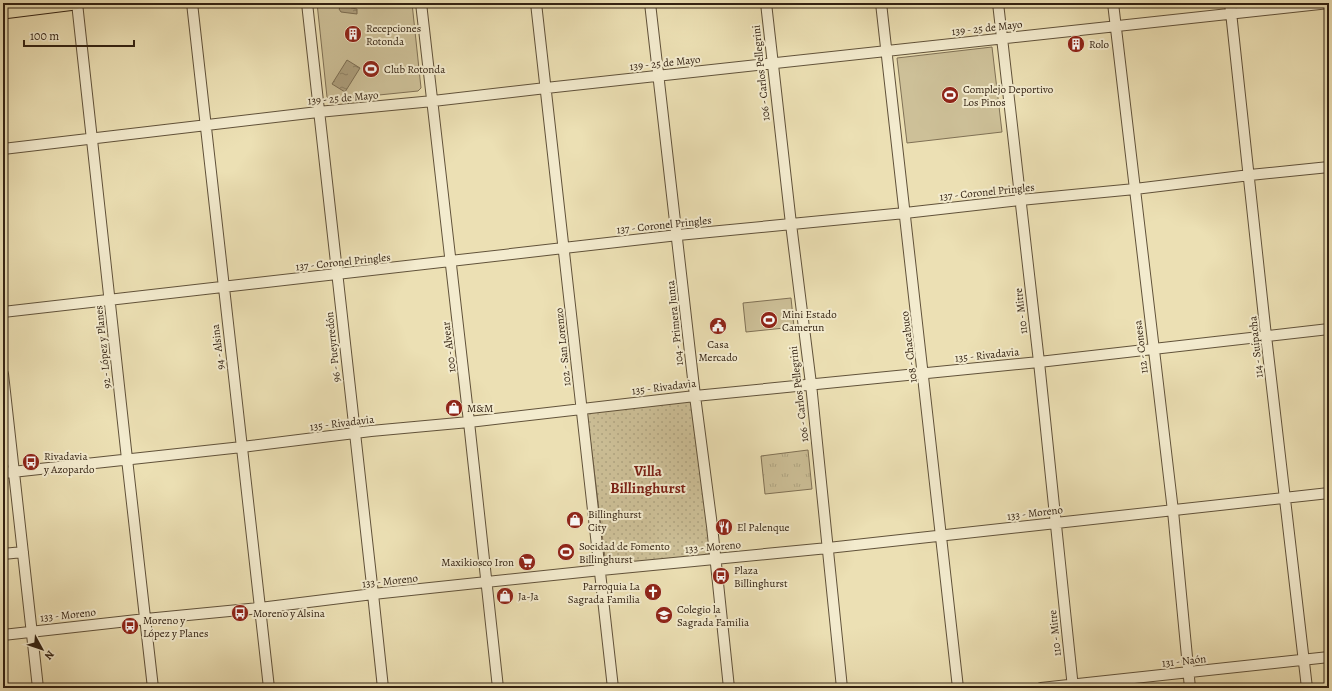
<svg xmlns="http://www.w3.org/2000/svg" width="1332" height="691" font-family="Alegreya,serif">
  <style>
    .grass { fill: url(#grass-tufts); stroke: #807155 }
    .park { fill: url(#park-dots); stroke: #807155 }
    .pitch { fill: #cdc098; stroke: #807155 }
    .water { fill: url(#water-ripples); stroke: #7c6d52 }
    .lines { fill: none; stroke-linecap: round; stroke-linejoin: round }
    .minor-casing { stroke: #61523a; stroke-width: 12 }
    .major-casing { stroke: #332212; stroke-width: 15 }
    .minor { stroke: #f3ebce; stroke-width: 10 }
    .major { stroke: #ece0b4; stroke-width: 13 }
    .labels { text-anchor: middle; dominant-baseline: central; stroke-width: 4; stroke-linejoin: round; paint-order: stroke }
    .poi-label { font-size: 11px; fill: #332212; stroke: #f3ebce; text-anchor: start }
    .street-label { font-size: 11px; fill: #332212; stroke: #f3ebce }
    .district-label { font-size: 15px; font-weight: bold; fill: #7a1f14; stroke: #f3ebce }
  </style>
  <defs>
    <pattern id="grass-tufts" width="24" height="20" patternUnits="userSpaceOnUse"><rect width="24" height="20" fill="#cdc098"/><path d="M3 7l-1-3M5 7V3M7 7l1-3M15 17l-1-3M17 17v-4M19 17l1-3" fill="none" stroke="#b0a582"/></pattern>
    <pattern id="park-dots" width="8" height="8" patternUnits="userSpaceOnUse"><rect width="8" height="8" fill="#cdc098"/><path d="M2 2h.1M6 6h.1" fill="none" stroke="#b0a582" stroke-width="1.8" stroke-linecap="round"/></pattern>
    <pattern id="water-ripples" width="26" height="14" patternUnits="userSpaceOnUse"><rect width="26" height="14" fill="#ad9f7d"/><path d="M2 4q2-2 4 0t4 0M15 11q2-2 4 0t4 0" fill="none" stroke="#8d8165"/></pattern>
  </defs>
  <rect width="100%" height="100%" fill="#ece0b4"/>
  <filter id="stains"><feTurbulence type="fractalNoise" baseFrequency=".005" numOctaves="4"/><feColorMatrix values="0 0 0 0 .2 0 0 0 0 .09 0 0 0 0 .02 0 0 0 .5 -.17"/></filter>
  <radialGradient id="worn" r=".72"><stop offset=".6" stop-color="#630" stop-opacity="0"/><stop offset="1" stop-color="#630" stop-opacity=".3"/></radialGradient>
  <path class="grass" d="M808,450L812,489L765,494L761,456Z"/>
  <path class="park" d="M691,400L711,550L709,553L705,556L606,566L587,413Z"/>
  <path class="pitch" d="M317,3H412L421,88L418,91L330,100L327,97Z
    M992,47L1002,132L907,143L897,58Z
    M791,298L794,327L746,332L743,303Z"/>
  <path class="water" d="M344,3L351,8L357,9V14L341,12L339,9Z
    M347,60L360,68L345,92L332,84Z"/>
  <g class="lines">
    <defs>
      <path id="minor" d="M77,3L127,459L153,688
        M192,3L269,688
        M307,3L373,594L383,688
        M421,3L469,422L498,688
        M536,3L613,688
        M650,3L695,396L712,526L729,688
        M766,3L791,224L811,384L842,688
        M881,3L958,688
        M998,3L1039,362L1073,688
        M1113,3L1173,511L1190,688
        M1230,3L1266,336L1307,688
        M3,149L318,112L433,101L546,88L1329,3
        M3,312L678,235L905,213L1020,200L1135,189L1250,175L1329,167
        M3,374L38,688
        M3,473L242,447L371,431L469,422L695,396L1039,362L1329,329
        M3,554L23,552
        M3,635L146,619L260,608L373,594L601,570L828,548L1329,493
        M1041,688L1329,657"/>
      <path id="major" d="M3,12L75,3"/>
    </defs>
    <use href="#minor" class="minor-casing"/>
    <use href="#major" class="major-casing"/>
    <use href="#minor" class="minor"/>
    <use href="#major" class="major"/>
  </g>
  <defs>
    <symbol id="building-disc" viewBox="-11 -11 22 22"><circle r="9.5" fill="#8f2418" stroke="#f3ebce"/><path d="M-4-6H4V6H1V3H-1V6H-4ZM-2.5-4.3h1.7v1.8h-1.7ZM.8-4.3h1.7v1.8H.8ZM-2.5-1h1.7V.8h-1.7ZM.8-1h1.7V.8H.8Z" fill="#fff"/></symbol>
    <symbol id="stadium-disc" viewBox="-11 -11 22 22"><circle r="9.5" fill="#8f2418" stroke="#f3ebce"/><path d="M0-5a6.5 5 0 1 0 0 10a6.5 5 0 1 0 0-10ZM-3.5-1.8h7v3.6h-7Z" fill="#fff"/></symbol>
    <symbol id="civic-disc" viewBox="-11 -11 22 22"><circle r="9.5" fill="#8f2418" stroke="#f3ebce"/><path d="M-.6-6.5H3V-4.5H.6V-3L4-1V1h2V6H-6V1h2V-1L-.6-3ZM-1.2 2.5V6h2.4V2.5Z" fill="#fff"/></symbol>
    <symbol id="shop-disc" viewBox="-11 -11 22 22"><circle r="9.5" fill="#8f2418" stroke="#f3ebce"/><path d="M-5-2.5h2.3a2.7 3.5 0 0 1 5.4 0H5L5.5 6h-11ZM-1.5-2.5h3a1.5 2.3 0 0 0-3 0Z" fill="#fff"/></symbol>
    <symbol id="bus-disc" viewBox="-11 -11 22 22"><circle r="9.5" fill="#8f2418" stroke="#f3ebce"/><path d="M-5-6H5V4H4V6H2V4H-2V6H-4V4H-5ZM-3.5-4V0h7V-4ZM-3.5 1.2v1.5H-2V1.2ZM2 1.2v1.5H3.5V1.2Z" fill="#fff"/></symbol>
    <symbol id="restaurant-disc" viewBox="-11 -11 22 22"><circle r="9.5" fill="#8f2418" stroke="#f3ebce"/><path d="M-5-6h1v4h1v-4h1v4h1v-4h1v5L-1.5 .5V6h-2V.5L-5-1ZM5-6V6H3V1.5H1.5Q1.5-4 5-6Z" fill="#fff"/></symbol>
    <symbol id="supermarket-disc" viewBox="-11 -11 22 22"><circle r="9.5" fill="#8f2418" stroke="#f3ebce"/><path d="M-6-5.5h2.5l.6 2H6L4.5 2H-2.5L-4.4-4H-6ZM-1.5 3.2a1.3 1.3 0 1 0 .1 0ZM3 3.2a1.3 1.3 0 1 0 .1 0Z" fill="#fff"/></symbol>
    <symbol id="church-disc" viewBox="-11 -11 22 22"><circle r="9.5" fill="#8f2418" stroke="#f3ebce"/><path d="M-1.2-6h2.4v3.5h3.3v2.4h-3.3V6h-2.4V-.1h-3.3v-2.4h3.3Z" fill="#fff"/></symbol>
    <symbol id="university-disc" viewBox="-11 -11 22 22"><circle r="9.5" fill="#8f2418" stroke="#f3ebce"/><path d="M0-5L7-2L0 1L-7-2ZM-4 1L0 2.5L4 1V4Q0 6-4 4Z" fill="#fff"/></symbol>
  </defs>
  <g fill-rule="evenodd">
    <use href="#building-disc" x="343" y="24" width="20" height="20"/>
    <use href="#building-disc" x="1066" y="34" width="20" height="20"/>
    <use href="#stadium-disc" x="361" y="59" width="20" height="20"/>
    <use href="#stadium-disc" x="940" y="85" width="20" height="20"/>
    <use href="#stadium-disc" x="759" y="310" width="20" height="20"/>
    <use href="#civic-disc" x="708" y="316" width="20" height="20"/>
    <use href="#shop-disc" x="444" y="398" width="20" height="20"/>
    <use href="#bus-disc" x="21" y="452" width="20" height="20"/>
    <use href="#shop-disc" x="565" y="510" width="20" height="20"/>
    <use href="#restaurant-disc" x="714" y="517" width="20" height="20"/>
    <use href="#stadium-disc" x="556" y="542" width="20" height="20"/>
    <use href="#supermarket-disc" x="517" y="552" width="20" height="20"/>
    <use href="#bus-disc" x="711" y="566" width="20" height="20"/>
    <use href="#church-disc" x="643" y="582" width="20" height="20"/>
    <use href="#shop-disc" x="495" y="586" width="20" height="20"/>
    <use href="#bus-disc" x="230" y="603" width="20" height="20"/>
    <use href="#university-disc" x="654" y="605" width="20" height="20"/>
    <use href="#bus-disc" x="120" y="616" width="20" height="20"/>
  </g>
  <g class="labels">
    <g class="poi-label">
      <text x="366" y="28">Recepciones<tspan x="366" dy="13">Rotonda</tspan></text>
      <text x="1089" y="44">Rolo</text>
      <text x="384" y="69">Club Rotonda</text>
      <text x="963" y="89">Complejo Deportivo<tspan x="963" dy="13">Los Pinos</tspan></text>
      <text x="782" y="314">Mini Estado<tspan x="782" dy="13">Camerun</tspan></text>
      <text x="718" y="344" text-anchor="middle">Casa<tspan x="718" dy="13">Mercado</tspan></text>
      <text x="467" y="408">M&amp;M</text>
      <text x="44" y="456">Rivadavia<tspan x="44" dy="13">y Azopardo</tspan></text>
      <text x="588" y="514">Billinghurst<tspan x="588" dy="13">City</tspan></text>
      <text x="737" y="527">El Palenque</text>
      <text x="579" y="546">Socidad de Fomento<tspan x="579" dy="13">Billinghurst</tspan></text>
      <text x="514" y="562" text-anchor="end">Maxikiosco Iron</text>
      <text x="734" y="570">Plaza<tspan x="734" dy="13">Billinghurst</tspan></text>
      <text x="640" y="586" text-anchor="end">Parroquia La<tspan x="640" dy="13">Sagrada Familia</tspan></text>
      <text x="518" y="596">Ja-Ja</text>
      <text x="677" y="609">Colegio la<tspan x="677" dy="13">Sagrada Familia</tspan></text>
      <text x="253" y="613">Moreno y Alsina</text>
      <text x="143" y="620">Moreno y<tspan x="143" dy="13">López y Planes</tspan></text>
    </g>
    <g class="street-label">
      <text transform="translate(987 28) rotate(-6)">139 - 25 de Mayo</text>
      <text transform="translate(665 63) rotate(-6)">139 - 25 de Mayo</text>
      <text transform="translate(761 73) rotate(-96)">106 - Carlos Pellegrini</text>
      <text transform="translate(343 98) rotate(-5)">139 - 25 de Mayo</text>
      <text transform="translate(987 192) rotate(-6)">137 - Coronel Pringles</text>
      <text transform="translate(664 225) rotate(-6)">137 - Coronel Pringles</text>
      <text transform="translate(343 262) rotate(-6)">137 - Coronel Pringles</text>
      <text transform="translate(1021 311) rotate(-97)">110 - Mitre</text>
      <text transform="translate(675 323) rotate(-96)">104 - Primera Junta</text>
      <text transform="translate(103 347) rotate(-96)">92 - López y Planes</text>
      <text transform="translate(218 347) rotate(-97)">94 - Alsina</text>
      <text transform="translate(333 347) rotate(-96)">96 - Pueyrredón</text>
      <text transform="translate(449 347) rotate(-97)">100 - Alvear</text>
      <text transform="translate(563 347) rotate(-96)">102 - San Lorenzo</text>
      <text transform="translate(909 347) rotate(-97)">108 - Chacabuco</text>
      <text transform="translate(1141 347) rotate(-97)">112 - Conesa</text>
      <text transform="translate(1256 347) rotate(-96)">114 - Suipacha</text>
      <text transform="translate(987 355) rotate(-6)">135 - Rivadavia</text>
      <text transform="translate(664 387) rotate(-7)">135 - Rivadavia</text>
      <text transform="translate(799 394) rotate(-97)">106 - Carlos Pellegrini</text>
      <text transform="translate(342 423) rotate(-7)">135 - Rivadavia</text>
      <text transform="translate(1035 513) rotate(-7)">133 - Moreno</text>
      <text transform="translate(713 547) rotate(-5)">133 - Moreno</text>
      <text transform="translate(390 581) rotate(-6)">133 - Moreno</text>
      <text transform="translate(68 615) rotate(-6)">133 - Moreno</text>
      <text transform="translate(1055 633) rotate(-96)">110 - Mitre</text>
      <text transform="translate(1184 661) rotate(-6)">131 - Naón</text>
    </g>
    <g class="district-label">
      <text x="648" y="471">Villa<tspan x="648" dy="17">Billinghurst</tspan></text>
    </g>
  </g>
  <rect width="1332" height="691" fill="none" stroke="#ece0b4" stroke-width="16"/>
  <rect x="4" y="4" width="1324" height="683" fill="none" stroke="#332212" stroke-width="2"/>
  <rect x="8" y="8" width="1316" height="675" fill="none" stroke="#332212"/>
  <g transform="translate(42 649) rotate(130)" stroke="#f3ebce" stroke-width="3" paint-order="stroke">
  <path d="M0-3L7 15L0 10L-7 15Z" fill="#332212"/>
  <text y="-6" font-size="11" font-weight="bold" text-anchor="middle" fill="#332212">N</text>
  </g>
  <path d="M24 40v6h110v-6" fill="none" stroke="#332212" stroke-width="2"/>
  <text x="30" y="40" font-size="12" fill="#332212" stroke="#f3ebce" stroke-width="3" paint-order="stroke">100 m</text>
  <rect width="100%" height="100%" filter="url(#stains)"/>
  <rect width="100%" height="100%" fill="url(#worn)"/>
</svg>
